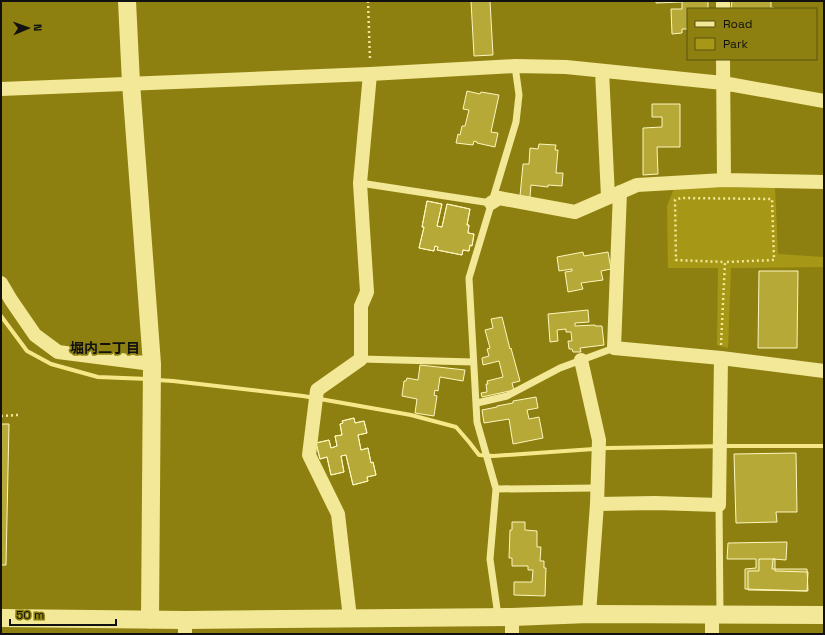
<svg xmlns="http://www.w3.org/2000/svg" width="825" height="635" font-family="'Space Grotesk','Noto Sans JP',sans-serif">
  <style>
    .green { fill: #a79717 }
    .lines { fill: none; stroke-linecap: round; stroke-linejoin: round }
    .stream { stroke: #f6e888; stroke-width: 4 }
    .building { fill: #b7a938; stroke: #fdf6be }
    .path { stroke: #f3e897; stroke-width: 2.5; stroke-dasharray: 2 3; stroke-linecap: butt }
    .service { stroke: #f3e897; stroke-width: 7 }
    .minor { stroke: #f3e897; stroke-width: 14 }
    .tertiary { stroke: #f3e897; stroke-width: 18 }
    .labels { text-anchor: middle; dominant-baseline: central; stroke-width: 3.5; stroke-linejoin: round; paint-order: stroke }
    .neighbourhood-label { font-size: 14px; font-weight: bold; fill: #111; stroke: #8d8010 }
  </style>
  <rect width="100%" height="100%" fill="#8d8010"/>
  <path class="green" d="M775,187L778,254L824,257V267L731,268L728,348L717,345L718,268H668L667,206L673,191L676,188Z"/>
  <g class="lines">
    <path class="stream" d="M1,316L27,351L51,364L98,377L148,379
      M157,380L173,381L303,396L411,415L456,427L469,442L479,455L493,456L608,448L730,446H824"/>
  </g>
  <path class="building" d="M471,1H490L493,55L474,56Z
    M656,1H708V9H688V29H682V33L672,34L671,9H682V2L656,3Z
    M732,1H771V8H774V9H731Z
    M467,91L480,94L481,92L499,95L491,132L498,133L495,147L477,143V142L474,141L473,145L456,143L458,134L460,135L462,126H465L469,110L463,109Z
    M652,104H680V147H657L658,174L643,175V128L662,127V117H652Z
    M539,144L556,145L555,150H558L556,173H563L562,186L548,185V187L531,185L530,197L520,196L523,164H529L530,148L538,149Z
    M427,201L442,204L437,226L442,227L447,204L470,209L467,225H469L468,233L474,234L472,246L470,245L469,251L463,250L462,255L437,250L438,247L435,246L434,251L419,248L424,227H422Z
    M427,201L442,204L437,226L442,227L447,204L470,209L467,225H469L468,233L474,234L472,246L470,245L469,251L463,250L462,255L437,250L438,247L435,246L434,251L419,248L424,227H422Z
    M583,252L584,256L608,252L611,269L601,271L603,280L581,283L583,289L568,292L565,272L572,271V269L559,271L557,257Z
    M759,271H798L797,348H758Z
    M588,310L589,322L575,323V326L595,325V326H602L604,345L580,348L581,352H573L572,349H569L568,341H572L571,332H566V329L557,330L558,341L550,342L548,314Z
    M502,317L510,349L511,348L520,381L512,383L514,390L482,397L481,393L487,392L486,384H488L487,381L503,377L499,361L483,365L482,358L489,356L487,349L490,348L485,330L493,328L491,319Z
    M420,365L465,370L463,381L440,377L438,391L435,390L434,395L437,396L434,416L415,413L417,399L402,396L404,381H406L407,378L418,380Z
    M536,397L538,408L527,410L529,419L539,417L543,438L513,444L509,419L484,423L482,410L497,407V406L513,403V401Z
    M354,418L355,423L364,421L367,433L358,435L361,450L368,448L371,463L373,462L376,475L367,477L368,481L353,485L346,455L341,456L344,472L331,475L327,457L320,459L316,443L329,440L331,448L337,446L335,436L342,435L340,424L343,423L342,421Z
    M354,418L355,423L364,421L367,433L358,435L361,450L368,448L371,463L373,462L376,475L367,477L368,481L353,485L346,455L341,456L344,472L331,475L327,457L320,459L316,443L329,440L331,448L337,446L335,436L342,435L340,424L343,423L342,421Z
    M1,424H9L6,565H1Z
    M796,453L797,512H776L777,522L736,523L734,454Z
    M512,522H525V530L537,531V547H541L540,561H544V568H546L545,596L514,595V582H532L533,570H528V566H512V558H509L510,530H512Z
    M787,542L786,560L773,559L772,569H807L808,591L745,589V569L756,568V559H727L728,543Z
    M759,559H775V571L808,572L807,591L748,590V571H759Z"/>
  <g class="lines">
    <path class="path" d="M368,1L370,60
      M721,345L725,262L774,260L772,199L681,198L675,200L676,260L725,262
      M1,416L18,415"/>
    <path class="service" d="M360,183L491,203
      M361,359L473,362
      M477,403L507,396L560,368L614,348
      M496,489L477,422L469,278L516,122L519,95L515,66
      M719,505L720,614
      M498,616L490,559L496,489L598,488"/>
    <path class="minor" d="M723,1V9
      M723,59L724,180L824,182
      M602,71L608,197
      M1,89L370,74L515,66L566,67L723,83L824,101
      M620,192L614,348L721,358L824,371
      M491,203L499,198L575,212L637,185L724,180
      M1,283L11,300L35,335L58,352L152,364
      M581,360L599,440L597,504L589,614
      M597,504L655,503L719,505L721,358
      M350,618L338,514L309,455L317,390L361,359V306L367,292L360,183L370,74
      M185,634V620
      M512,634V617
      M712,634V614"/>
    <path class="tertiary" d="M127,1L131,83L152,364L150,620
      M1,618L185,620L512,617L589,614L824,615"/>
  </g>
  <g class="labels">
    <g class="neighbourhood-label">
      <text x="105" y="348">堀内二丁目</text>
    </g>
  </g>
  <rect width="825" height="635" fill="none" stroke="#111111" stroke-width="4"/>
  <rect x="687" y="8" width="130" height="52" fill="#8d8010" stroke="#5b5410"/>
  <rect x="695" y="21" width="20" height="6" fill="#f3e897" stroke="#5b5410"/>
  <text x="723" y="28" font-size="12" fill="#111111">Road</text>
  <rect x="695" y="38" width="20" height="12" fill="#a79717" stroke="#5b5410"/>
  <text x="723" y="48" font-size="12" fill="#111111">Park</text>
  <g transform="translate(28 28) rotate(88)" stroke="#8d8010" stroke-width="3" paint-order="stroke">
  <path d="M0-3L7 15L0 10L-7 15Z" fill="#111111"/>
  <text y="-6" font-size="11" font-weight="bold" text-anchor="middle" fill="#111111">N</text>
  </g>
  <path d="M10 619v6h106v-6" fill="none" stroke="#111111" stroke-width="2"/>
  <text x="16" y="619" font-size="12" fill="#111111" stroke="#8d8010" stroke-width="3" paint-order="stroke">50 m</text>
</svg>
